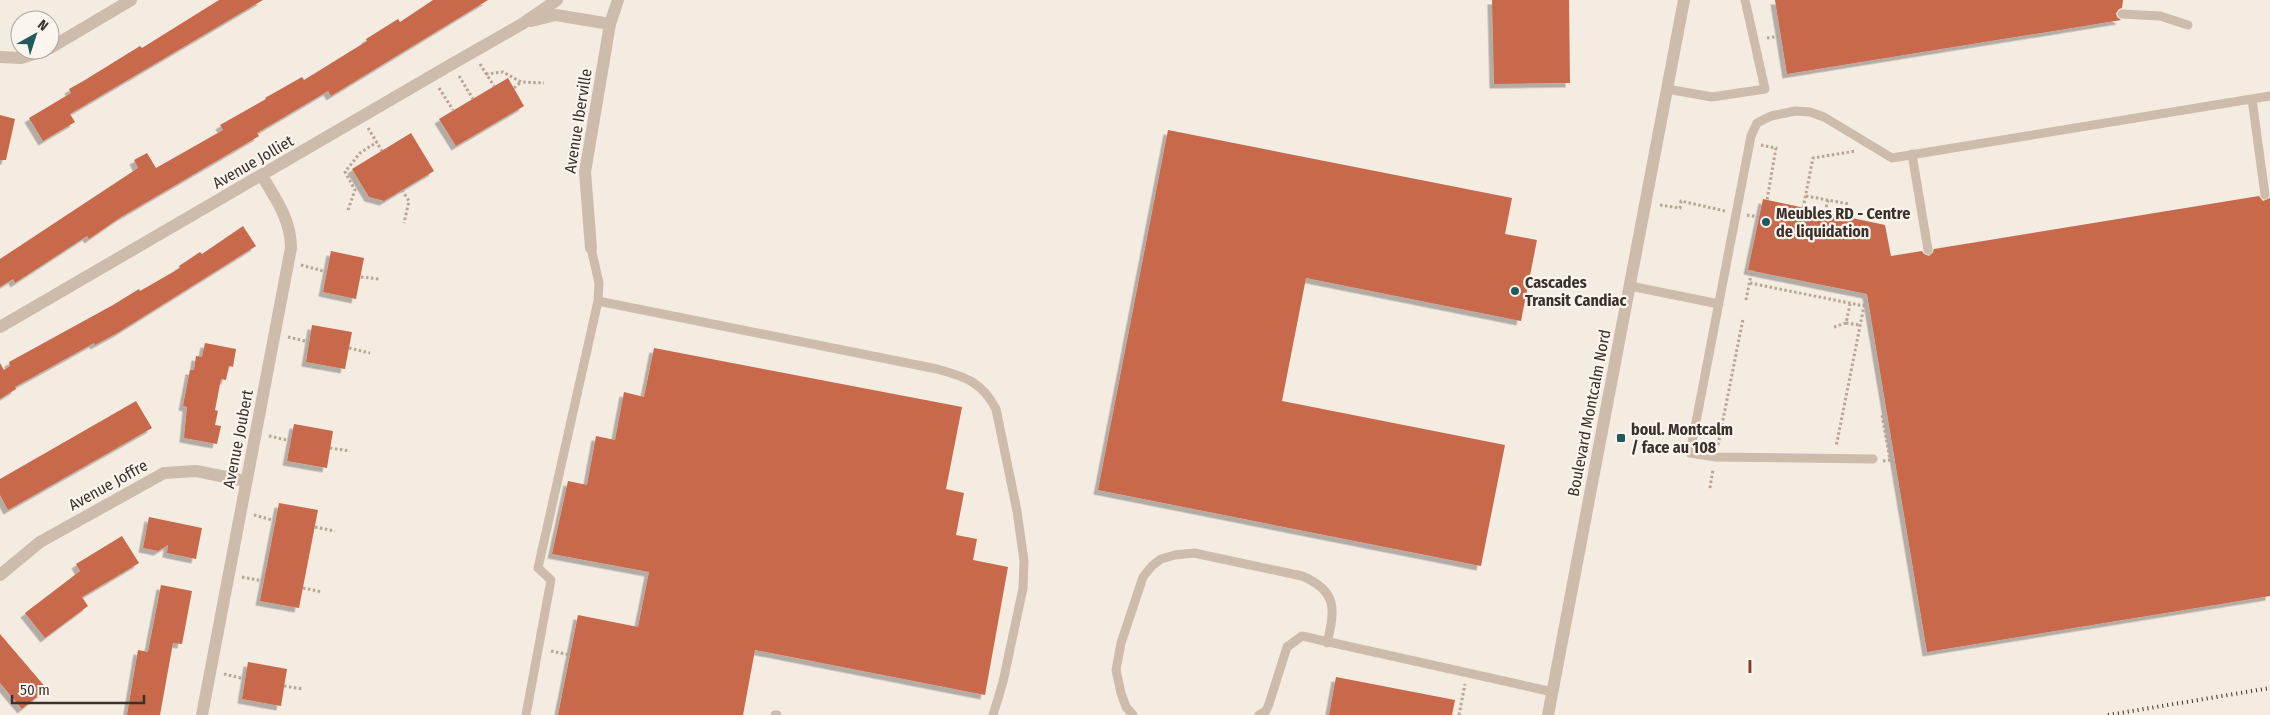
<svg xmlns="http://www.w3.org/2000/svg" width="2270" height="715" font-family="'Fira Sans Condensed',sans-serif">
  <style>
    .building { fill: #c8694b; filter: url(#shadow) }
    .lines { fill: none; stroke-linecap: round; stroke-linejoin: round }
    .path { stroke: #b9a596; stroke-width: 3; stroke-dasharray: 2.5 2.5; stroke-linecap: butt }
    .service { stroke: #cdbbac; stroke-width: 9 }
    .minor { stroke: #cdbbac; stroke-width: 12 }
    .tertiary { stroke: #cdbbac; stroke-width: 12 }
    .rail { stroke: #3b302b; stroke-width: 4; stroke-dasharray: 1 4; stroke-linecap: butt }
    .poi-dot { fill: #1f5a5e; stroke: #fbf5ee; stroke-width: 2 }
    .labels { text-anchor: middle; dominant-baseline: central; stroke-width: 4.5; stroke-linejoin: round; paint-order: stroke }
    .street-label { font-size: 16px; fill: #3b302b; stroke: #fbf5ee }
    .poi-label { font-size: 16px; font-weight: bold; fill: #3b302b; stroke: #fbf5ee; text-anchor: start }
    .neighbourhood-label { font-size: 18px; font-weight: bold; fill: #8c3b22; stroke: #fbf5ee }
  </style>
  <defs>
    <filter id="shadow"><feDropShadow dx="-4.5" dy="4.5" stdDeviation="0" flood-color="#0004"/></filter>
  </defs>
  <rect width="100%" height="100%" fill="#f4ebe1"/>
  <path class="building" d="M219,0H263L70,114L75,122L43,141L29,118L71,93L69,89L85,80L140,46L142,48Z
    M433,0H488L331,96L328,91L257,133L259,136L121,217L89,239L87,236L15,283L13,279L0,287V259L138,168L134,160L147,153L156,168L223,130L220,125L266,99L265,98L302,77L304,80L367,41L366,39L398,19L400,22Z
    M1492,0H1569L1570,83L1494,84Z
    M1775,0H2123L2122,8L2119,9L2116,13L2117,17L2121,20L1787,74Z
    M508,78L524,106L456,146L439,119Z
    M0,115L15,119L6,160H0Z
    M1168,130L1512,198L1505,234L1537,240L1521,321L1306,278L1282,401L1505,445L1481,566L1098,490Z
    M411,133L434,171L384,201L369,197L352,169Z
    M2259,196L2263,201L2270,198V596L1927,652L1867,294L1748,270L1763,199L1885,225L1891,256L1922,251L1924,254L1929,256L1932,254L1934,249Z
    M243,226L256,246L119,332L95,345L94,343L15,387L16,389L0,399V363L4,370L10,366L9,362L113,305L139,289L140,291L180,268L179,266L200,252L202,254Z
    M331,251L364,258L356,299L323,292Z
    M312,325L352,332L345,369L306,362Z
    M205,343L236,349L233,367L229,366L226,380L221,379L215,410L218,411L215,425L221,426L217,444L184,438L187,407L183,406L190,370H194L196,356L202,357Z
    M654,348L962,407L946,489L964,493L956,535L977,539L973,560L1008,567L985,695L755,650L743,715H558L578,615L638,627L649,572L552,554L568,481L587,485L596,436L615,440L624,392L644,397Z
    M136,401L152,428L8,510L0,495V479Z
    M294,424L333,431L327,468L287,461Z
    M279,503L318,510L299,608L260,601Z
    M149,517L202,528L196,559L167,553L168,545L158,551L143,548Z
    M122,536L139,563L82,597L88,606L45,638L25,613L80,571L76,564Z
    M161,585L192,591L182,644L173,643L160,715H127L138,650L148,652Z
    M0,634L47,689L22,709L0,683Z
    M248,662L287,669L281,706L242,699Z
    M1336,677L1455,700L1452,715H1329Z"/>
  <g class="lines">
    <path class="path" d="M1767,38L1781,36
      M480,64L494,86
      M486,74L503,72L521,82L544,83
      M459,76L473,99
      M439,88L453,110
      M514,88L521,82
      M368,128L382,151
      M1761,145L1776,148L1767,200
      M402,190L409,201L404,223
      M1806,196L1849,204
      M1660,205L1680,208L1681,201L1725,211
      M1803,208L1813,158L1856,151
      M348,210L355,190L345,172L360,153L377,142
      M1825,212L1828,200
      M1747,215L1759,217
      M301,265L327,272
      M361,277L379,279
      M1750,283L1864,306L1836,447
      M1526,294L1563,302
      M1746,300L1752,270
      M1864,306L1865,300L1868,298
      M1846,323L1860,325
      M1834,327L1846,323L1850,304
      M288,337L309,342
      M349,348L370,353
      M269,436L291,441
      M1718,445L1743,319
      M330,448L350,451
      M1883,461L1890,460L1882,415L1886,414
      M1710,488L1713,469
      M254,515L276,521
      M315,527L335,531
      M242,577L263,581
      M303,588L322,592
      M551,651L570,655
      M224,674L245,679
      M284,686L303,689
      M1459,715L1465,684"/>
    <path class="service" d="M2122,14L2160,16L2188,25
      M1667,89L1712,97L1765,89L1745,0
      M2252,99L2265,195
      M1912,154L1928,250
      M1630,286L1719,304
      M598,301L937,369C966,377 982,382 996,409L1017,511L1024,561L1023,588L1003,682L993,715
      M1873,459L1716,457L1690,453L1751,136L1757,123L1771,116L1795,111L1810,112L1824,117L1892,158L2270,96
      M526,715L551,580L538,568L598,301L599,283L591,248
      M775,715H777
      M1133,715L1126,707L1121,693L1116,670L1121,643L1143,577L1152,566L1161,559L1175,555L1194,553L1302,576C1338,591 1335,610 1327,643
      M1259,715L1266,711L1269,704L1287,647L1302,636L1553,692"/>
    <path class="minor" d="M531,21L556,15L610,24
      M50,48L131,0
      M0,57L21,58L46,50
      M591,248L585,172L610,24L618,0
      M0,327L452,64L522,24L557,0
      M0,575L40,542L164,473L196,471L246,481
      M202,715L291,248C291,220 276,199 262,176"/>
    <path class="tertiary" d="M1548,715L1684,0"/>
    <path class="rail" d="M2108,715L2270,688"/>
  </g>
  <g class="poi-dot">
    <circle cx="1766" cy="222" r="5"/>
    <circle cx="1515" cy="291" r="5"/>
    <rect x="1616" y="433" width="10" height="10" rx="2.5"/>
  </g>
  <g class="labels">
    <g class="street-label">
      <text transform="translate(578 121) rotate(-81)">Avenue Iberville</text>
      <text transform="translate(253 162) rotate(-30)">Avenue Jolliet</text>
      <text transform="translate(1589 413) rotate(-79)">Boulevard Montcalm Nord</text>
      <text transform="translate(238 439) rotate(-79)">Avenue Joubert</text>
      <text transform="translate(108 485) rotate(-29)">Avenue Joffre</text>
    </g>
    <g class="poi-label">
      <text x="1776" y="213">Meubles RD - Centre<tspan x="1776" dy="18">de liquidation</tspan></text>
      <text x="1525" y="282">Cascades<tspan x="1525" dy="18">Transit Candiac</tspan></text>
      <text x="1631" y="429">boul. Montcalm<tspan x="1631" dy="18">/ face au 108</tspan></text>
    </g>
    <g class="neighbourhood-label">
      <text x="1750" y="667">I</text>
    </g>
  </g>
  <g transform="translate(35 35) rotate(39)"><circle r="24" fill="#fbf5ee" stroke="#aea6a0"/>
  <path d="M0-4L9 19L0 12L-9 19Z" fill="#1f5a5e"/>
  <text y="-8" font-size="14" font-weight="bold" text-anchor="middle" fill="#3b302b">N</text>
  </g>
  <path d="M12 695v8h132v-8" fill="none" stroke="#3b302b" stroke-width="2.5"/>
  <text x="20" y="695" font-size="15" fill="#3b302b" stroke="#fbf5ee" stroke-width="4" paint-order="stroke">50 m</text>
</svg>
